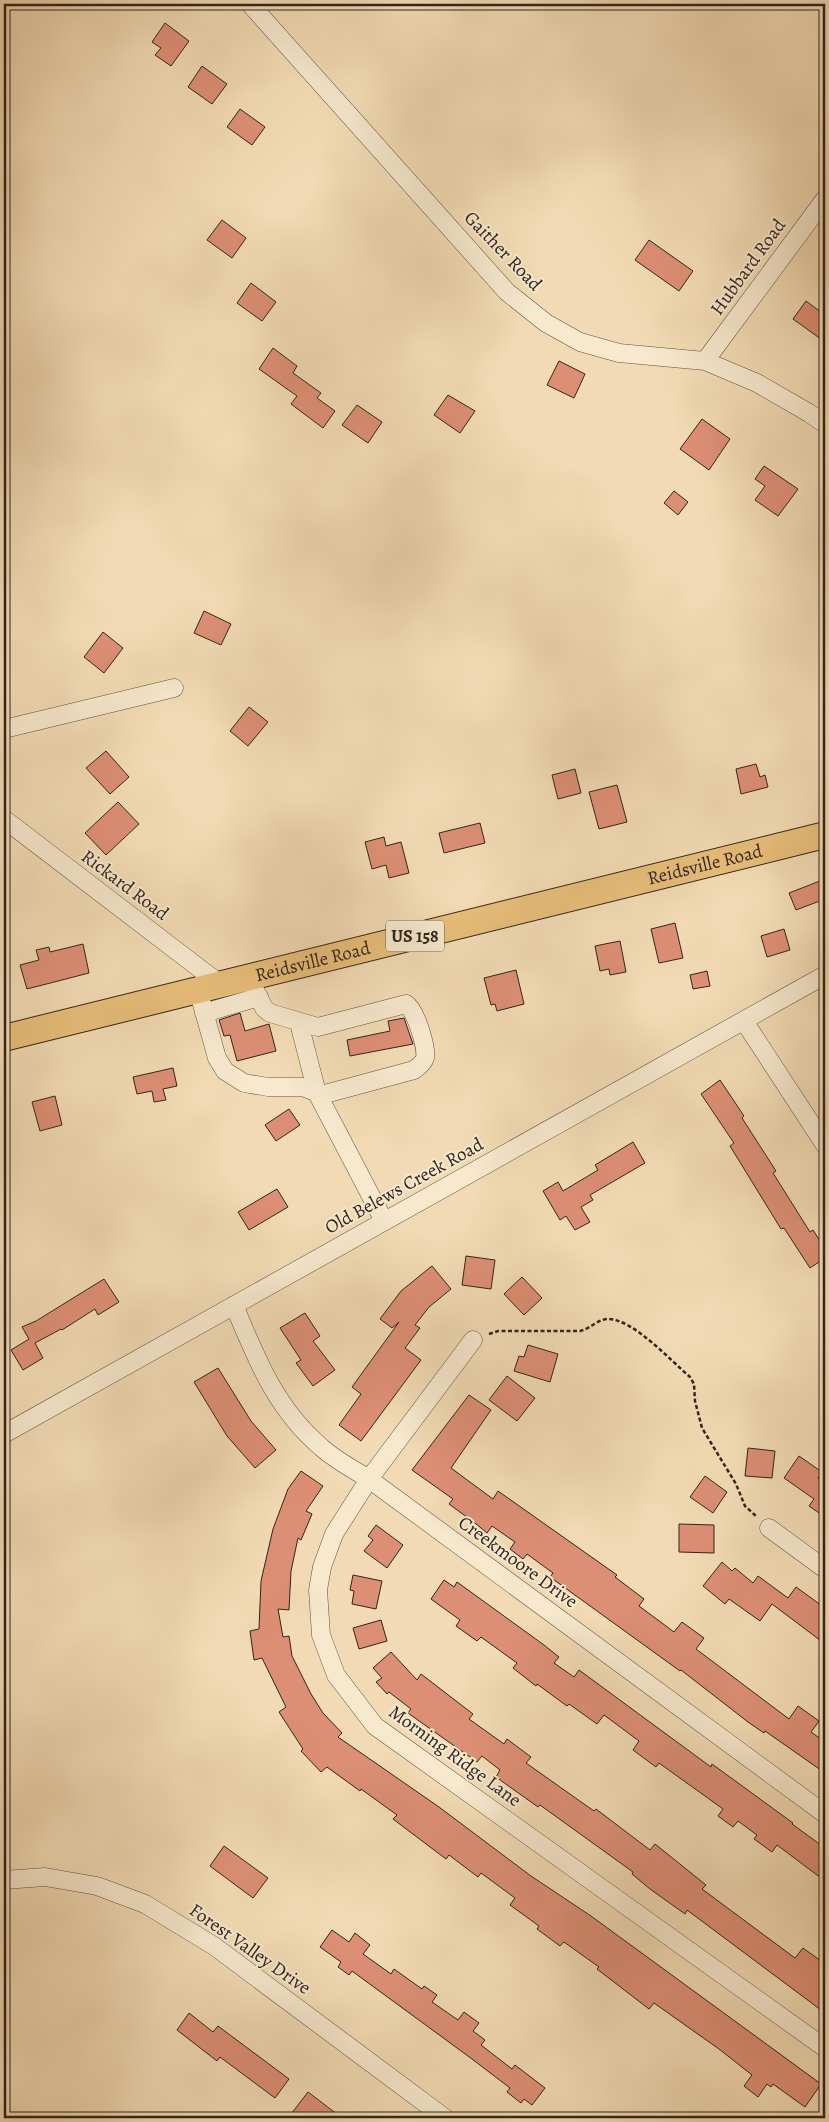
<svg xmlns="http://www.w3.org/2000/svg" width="829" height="2122" font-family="Alegreya,serif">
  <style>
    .building { fill: #dd8f75; stroke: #30241d }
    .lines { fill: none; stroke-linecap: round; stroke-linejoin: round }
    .minor-casing { stroke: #605243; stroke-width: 19 }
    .highway-casing { stroke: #30241d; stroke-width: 28 }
    .path { stroke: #30241d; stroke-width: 2.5; stroke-dasharray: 4 2.5; stroke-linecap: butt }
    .minor { stroke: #f7e8ce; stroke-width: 18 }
    .highway { stroke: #e9be7a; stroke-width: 26 }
    .labels { text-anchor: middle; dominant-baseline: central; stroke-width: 4; stroke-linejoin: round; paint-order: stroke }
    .shield { fill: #f7e8ce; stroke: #6c5f52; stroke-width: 1 }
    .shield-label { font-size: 18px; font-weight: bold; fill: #30241d }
    .street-label { font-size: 19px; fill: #30241d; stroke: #f7e8ce }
  </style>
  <rect width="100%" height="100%" fill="#f2dbb4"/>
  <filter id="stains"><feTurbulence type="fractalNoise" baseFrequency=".004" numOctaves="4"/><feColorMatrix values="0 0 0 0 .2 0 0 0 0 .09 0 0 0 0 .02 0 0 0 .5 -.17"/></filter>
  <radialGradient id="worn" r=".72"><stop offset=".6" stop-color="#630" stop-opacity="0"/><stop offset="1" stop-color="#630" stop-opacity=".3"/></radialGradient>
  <path class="building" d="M165,23L189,41L171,66L155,55L161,48L152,42Z
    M202,66L227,84L212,104L188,87Z
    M240,109L265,127L252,145L227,127Z
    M222,220L246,238L232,258L207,240Z
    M649,240L693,271L679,291L635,260Z
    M251,283L276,302L262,321L237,303Z
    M806,301L825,315V342L793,319Z
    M273,348L297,366L293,373L321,393L317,398L335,411L323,428L291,404L297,396L259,369Z
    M559,361L585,374L574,398L547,385Z
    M448,395L475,411L460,433L434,415Z
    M357,405L382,422L368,443L342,425Z
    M702,419L730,439L709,470L680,449Z
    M764,466L798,489L778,516L755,500L765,486L755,479Z
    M674,491L688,502L678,515L664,503Z
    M204,611L231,624L221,645L194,633Z
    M103,632L123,648L104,673L84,657Z
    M249,707L268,722L248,746L230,731Z
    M106,751L129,777L110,794L86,768Z
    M756,764L760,777L765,775L768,787L741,794L736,769Z
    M575,769L581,793L558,799L552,775Z
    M617,785L627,822L599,829L589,792Z
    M118,802L139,824L106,855L85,833Z
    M480,823L485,843L444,853L439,833Z
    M384,837L386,846L401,842L409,873L389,878L386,865L372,869L365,842Z
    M825,879V899L796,910L789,893Z
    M675,923L683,958L659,963L651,929Z
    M784,929L790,950L767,957L761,936Z
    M620,941L626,972L610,975L609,969L600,971L595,946Z
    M83,944L89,973L27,989L20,965L39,960L36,950L49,947L50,952Z
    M516,970L524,1004L497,1011L495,1004L491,1005L484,978Z
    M707,971L710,986L693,989L690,975Z
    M240,1013L245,1031L269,1024L276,1051L237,1061L230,1035L224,1036L219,1020Z
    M404,1018L413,1044L350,1056L347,1040L390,1031L388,1021Z
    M173,1068L177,1086L163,1089L166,1100L154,1102L152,1091L137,1094L133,1077Z
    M720,1080L744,1116L742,1118L776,1171L773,1173L810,1232L813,1230L825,1249V1258L810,1268L784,1228L781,1229L730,1146L734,1143L701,1094Z
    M55,1096L62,1125L40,1131L32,1102Z
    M289,1109L300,1125L276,1141L265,1125Z
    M633,1142L645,1163L590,1195L593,1200L581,1207L590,1222L575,1230L566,1216L560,1220L543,1191L558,1182L563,1191L598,1170L595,1165Z
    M277,1189L288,1207L249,1230L238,1212Z
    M466,1256L495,1260L491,1289L462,1285Z
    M432,1266L451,1289L429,1307L415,1325L420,1328L405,1348L421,1360L361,1441L339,1425L361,1394L352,1387L399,1322L392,1328L380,1319L401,1291Z
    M522,1277L542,1298L524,1315L504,1294Z
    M104,1279L119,1302L98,1315L95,1309L62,1330L61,1329L35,1343L43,1358L23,1370L11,1350L29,1339L22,1327L36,1321Z
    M305,1313L320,1336L313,1341L335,1370L313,1386L296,1363L301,1360L280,1328Z
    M528,1345L558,1354L550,1382L514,1371L519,1356L524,1357Z
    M218,1368L251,1421L276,1450L255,1468L227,1436L194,1382Z
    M507,1376L535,1398L517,1421L489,1400Z
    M469,1395L491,1410L451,1468L493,1499L498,1491L617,1575L615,1577L644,1599L639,1606L674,1632L682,1622L704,1638L696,1649L789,1719L798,1706L819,1721L811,1732L825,1742V1773L765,1731L764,1733L748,1722L681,1670L680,1671L550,1577L553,1573L527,1554L523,1559L510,1549L515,1542L492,1526L487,1533L475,1523L449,1504L453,1499L412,1470Z
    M748,1448L775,1451L772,1478L745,1476Z
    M799,1456L822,1472L818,1478L825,1483V1517L809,1506L814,1499L784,1478Z
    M301,1471L323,1486L306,1511L312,1514L301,1540L298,1538L291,1571L289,1610L278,1609L283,1637L289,1636L292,1656L311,1694L323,1713L342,1733L338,1737L439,1807L531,1876L591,1916L821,2084L805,2107L773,2084L771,2087L767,2084L758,2097L744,2086L752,2075L719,2049L654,2003L649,2009L597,1969L599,1967L564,1942L560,1946L537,1929L539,1926L510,1905L515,1898L481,1873L478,1877L449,1855L446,1859L393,1819L397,1815L361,1789L360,1791L327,1767L321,1772L301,1751L303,1749L279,1712L286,1707L262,1658L254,1660L250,1631L259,1629L261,1581L273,1529L288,1489Z
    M705,1476L727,1492L713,1513L690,1497Z
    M679,1524L714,1525V1553L679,1552Z
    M376,1525L403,1545L387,1568L364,1551L373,1540L368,1536Z
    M722,1562L732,1571L735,1568L753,1583L758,1576L788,1598L796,1587L825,1608V1644L772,1604L760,1621L729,1599L725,1604L703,1586Z
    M353,1575L382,1581L376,1609L352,1604L354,1591L350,1590Z
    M444,1580L454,1587L457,1582L544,1645L559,1657L554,1663L574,1677L579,1670L711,1767L712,1764L793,1823L792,1824L825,1848V1881L777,1845L772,1852L754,1839L757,1835L738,1821L733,1827L718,1816L723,1809L659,1763L656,1767L633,1750L639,1741L604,1715L597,1724L569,1704L567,1706L537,1684L536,1686L513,1668L517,1663L481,1637L477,1641L456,1626L460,1620L431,1599Z
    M381,1620L387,1641L359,1649L353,1628Z
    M391,1652L417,1680L421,1674L473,1714L469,1719L504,1744L507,1739L531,1757L526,1763L594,1811L596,1809L650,1850L655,1844L706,1885L702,1889L795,1958L803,1948L825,1964V2013L687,1910L685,1914L650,1889L632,1874L633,1872L540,1805L538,1807L496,1777L500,1770L482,1756L477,1762L408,1713L411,1709L389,1692L387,1694L376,1682L382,1678L373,1668Z
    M224,1846L268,1878L253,1898L210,1866Z
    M332,1930L349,1942L355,1933L370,1945L363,1954L391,1974L394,1969L422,1989L424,1986L437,1995L432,2002L458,2020L464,2012L479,2023L473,2031L485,2040L481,2045L512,2069L515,2065L545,2088L532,2105L524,2099L521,2103L507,2092L510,2088L472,2059L352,1971L349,1975L338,1967L341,1962L320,1947Z
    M189,2013L213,2032L218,2026L289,2079L275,2098L220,2057L217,2061L177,2030Z
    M308,2092L342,2118H288Z"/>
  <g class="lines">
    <defs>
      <path id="minor" d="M250,4L507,292L546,323L580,342L619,353L705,361L757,383L809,413L825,424
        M705,361L825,199
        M4,729L174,688
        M4,819L220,984
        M198,990L217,1058L225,1071L244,1083L268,1087H303L317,1093L325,1094L414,1070C419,1066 423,1064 425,1058C427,1048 416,1010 406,1004L318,1027L270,1013L264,1008L248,977
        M204,1013L259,997
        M744,1021L825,1145
        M299,1023L317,1093L384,1221
        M234,1305C256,1358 276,1409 321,1447C335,1460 353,1469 369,1479L825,1814
        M473,1340L369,1479L334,1534L322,1567L318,1590L321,1635L336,1675L375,1726L825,2048
        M4,1434L825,975
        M769,1528L825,1569
        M4,1880L45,1877L97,1886L145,1904L214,1946L445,2118"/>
      <g id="highway">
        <path id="s1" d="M4,1038L825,835"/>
      </g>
    </defs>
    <use href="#minor" class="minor-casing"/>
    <use href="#highway" class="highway-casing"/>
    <path class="path" d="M489,1334L498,1331H580C590,1329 598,1319 608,1319C633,1319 670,1360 690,1377L694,1384L695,1401L702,1428L736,1484L745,1506L757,1517"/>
    <use href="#minor" class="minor"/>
    <use href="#highway" class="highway"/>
  </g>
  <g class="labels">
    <rect class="shield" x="386" y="920.5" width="58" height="31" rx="4"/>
    <g class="shield-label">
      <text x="415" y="936">US 158</text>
    </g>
    <g class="street-label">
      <text transform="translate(503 251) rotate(46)">Gaither Road</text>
      <text transform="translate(748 267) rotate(-54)">Hubbard Road</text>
      <text stroke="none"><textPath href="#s1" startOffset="722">Reidsville Road</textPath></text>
      <text transform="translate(125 885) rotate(37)">Rickard Road</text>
      <text stroke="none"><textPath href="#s1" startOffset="318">Reidsville Road</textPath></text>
      <text transform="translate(404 1186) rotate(-29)">Old Belews Creek Road</text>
      <text transform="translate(518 1562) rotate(36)">Creekmoore Drive</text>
      <text transform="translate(455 1756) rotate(36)">Morning Ridge Lane</text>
      <text transform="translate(250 1949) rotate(35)">Forest Valley Drive</text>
    </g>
  </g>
  <rect width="829" height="2122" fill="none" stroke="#f2dbb4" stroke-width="20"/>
  <rect x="5" y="5" width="819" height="2112" fill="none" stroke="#30241d" stroke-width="2.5"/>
  <rect x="10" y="10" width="809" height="2102" fill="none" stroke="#30241d"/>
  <rect width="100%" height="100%" filter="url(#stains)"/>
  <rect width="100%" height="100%" fill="url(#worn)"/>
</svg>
